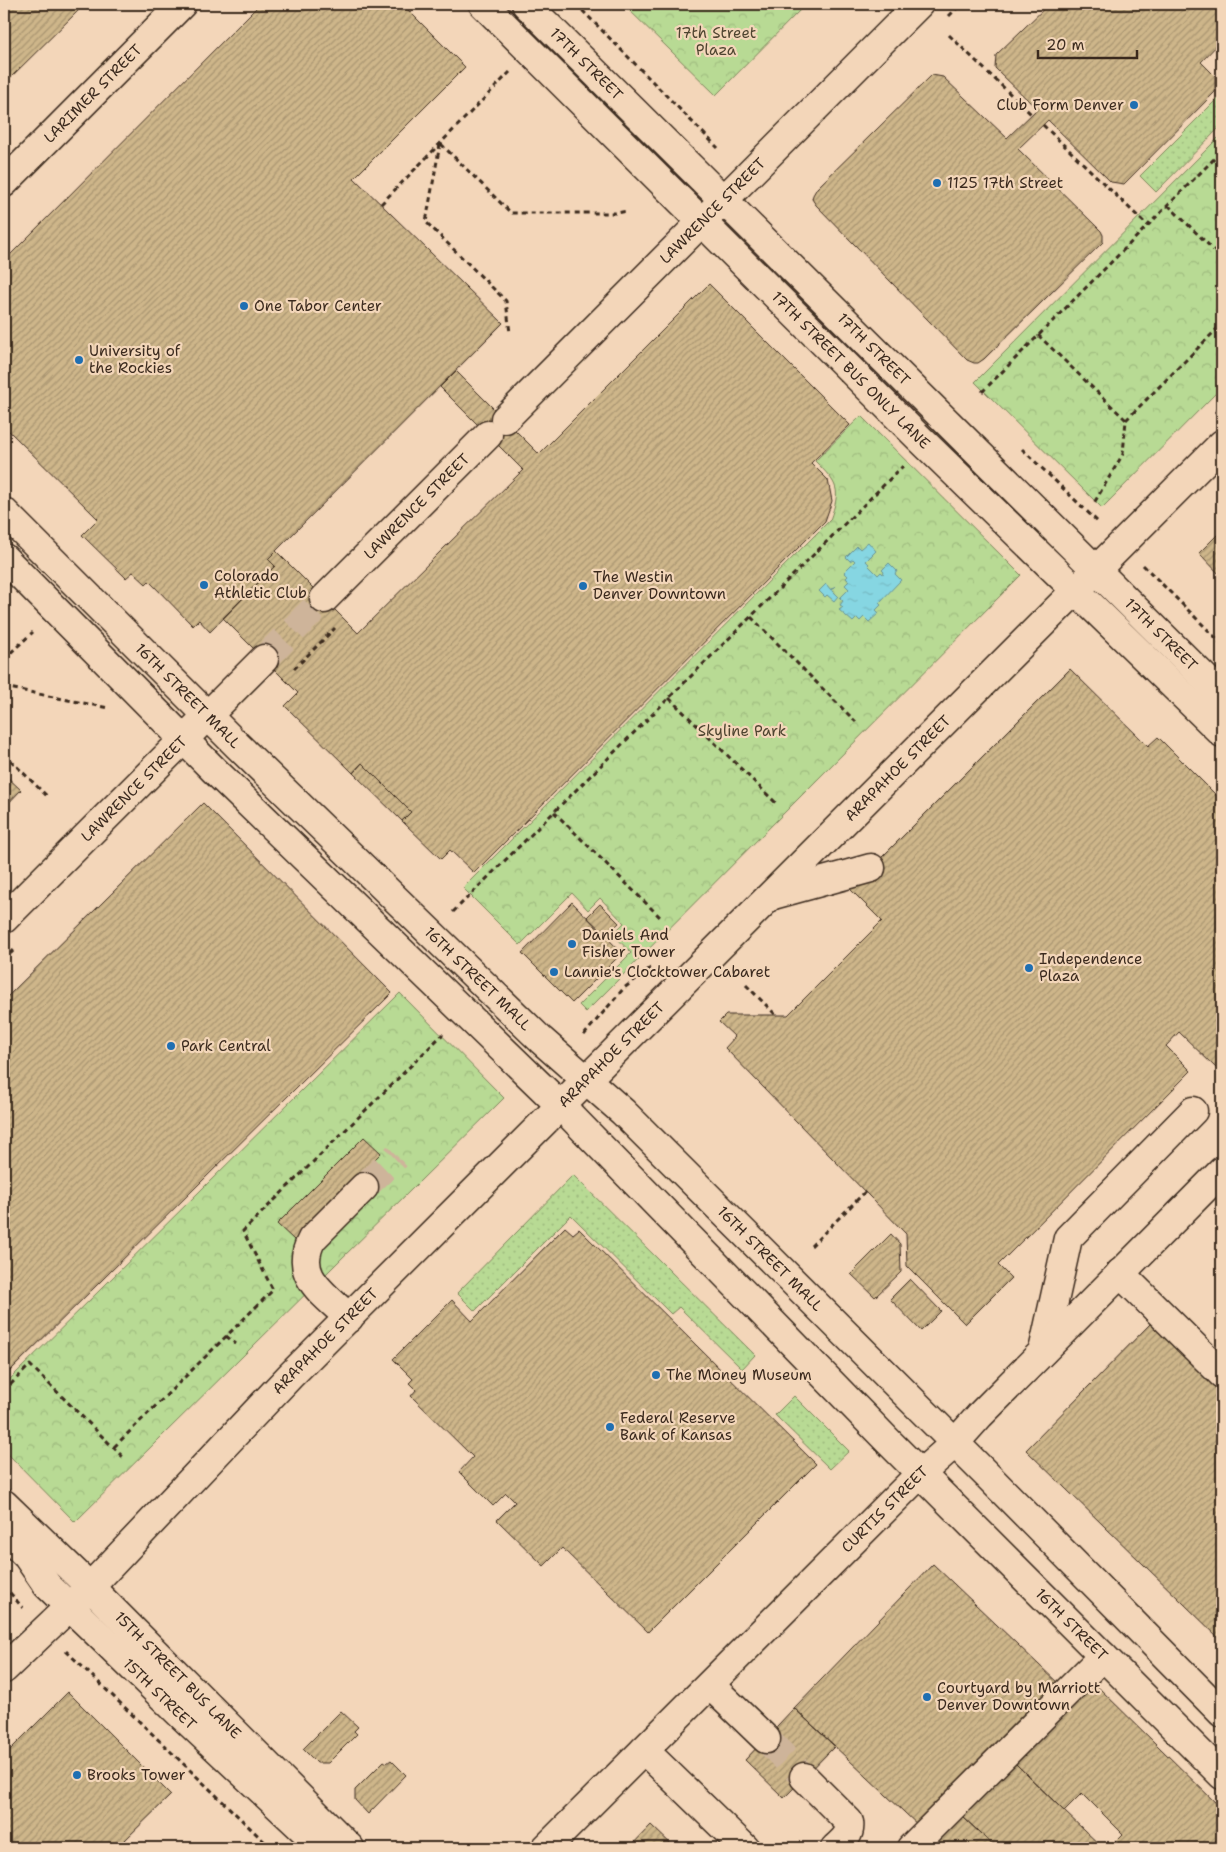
<svg xmlns="http://www.w3.org/2000/svg" width="1226" height="1852" font-family="'Shantell Sans',sans-serif">
  <style>
    .grass { fill: url(#grass-dots); stroke: #7a8259 }
    .forest { fill: url(#forest-crowns); stroke: #7a8259 }
    .water { fill: url(#water-ripples); stroke: #689194 }
    .building { fill: url(#building-hatch); stroke: #3b2a1e }
    .lines { fill: none; stroke-linecap: round; stroke-linejoin: round }
    .minor-tunnel { stroke: #ceb49a; stroke-width: 28; stroke-dasharray: 28 14; stroke-linecap: butt }
    .minor-casing { stroke: #3b2a1e; stroke-width: 31 }
    .major-casing { stroke: #3b2a1e; stroke-width: 31 }
    .path { stroke: #3b2a1e; stroke-width: 3; stroke-dasharray: 5 4; stroke-linecap: butt }
    .minor { stroke: #f3d6b9; stroke-width: 28 }
    .major { stroke: #f3d6b9; stroke-width: 28 }
    .poi-dot { fill: #1f6fb2; stroke: #f3d6b9; stroke-width: 2 }
    .labels { text-anchor: middle; dominant-baseline: central; stroke-width: 4.5; stroke-linejoin: round; paint-order: stroke }
    .park-label { font-size: 15px; fill: #4e4430; stroke: #f3d6b9 }
    .street-label { font-size: 15px; fill: #3b2a1e; stroke: #f3d6b9 }
    .poi-label { font-size: 15px; fill: #3b2a1e; stroke: #f3d6b9; text-anchor: start }
  </style>
  <defs>
    <pattern id="grass-dots" width="8" height="8" patternUnits="userSpaceOnUse" patternTransform="scale(1.25)"><rect width="8" height="8" fill="#b8da94"/><path d="M2 2h.1M6 6h.1" fill="none" stroke="#9fbb7f" stroke-width="1.8" stroke-linecap="round"/></pattern>
    <pattern id="forest-crowns" width="20" height="18" patternUnits="userSpaceOnUse" patternTransform="scale(1.25)"><rect width="20" height="18" fill="#b8da94"/><path d="M2 6a3 3 0 1 1 6 0M12 15a3 3 0 1 1 6 0" fill="none" stroke="#9fbb7f"/></pattern>
    <pattern id="water-ripples" width="26" height="14" patternUnits="userSpaceOnUse" patternTransform="scale(1.25)"><rect width="26" height="14" fill="#86d6e2"/><path d="M2 4q2-2 4 0t4 0M15 11q2-2 4 0t4 0" fill="none" stroke="#75b8c1"/></pattern>
    <pattern id="building-hatch" width="6" height="6" patternUnits="userSpaceOnUse" patternTransform="scale(1.25)"><rect width="6" height="6" fill="#ceb68a"/><path d="M-1 1l2-2M0 6l6-6M5 7l2-2" fill="none" stroke="#a89470"/></pattern>
  </defs>
  <rect width="100%" height="100%" fill="#f3d6b9"/>
  <filter id="ink" filterUnits="userSpaceOnUse"><feTurbulence type="fractalNoise" baseFrequency=".02" numOctaves="2"/><feDisplacementMap in="SourceGraphic" scale="10" xChannelSelector="R" yChannelSelector="G"/><feConvolveMatrix kernelMatrix="1 2 1 2 8 2 1 2 1" color-interpolation-filters="sRGB"/></filter>
  <g filter="url(#ink)">
    <path class="grass" d="M1222,94V125L1156,192L1140,176Z
      M573,1175L755,1355L742,1369L679,1307L671,1314L571,1215L475,1311L457,1293Z
      M794,1396L849,1451L830,1469L775,1415Z"/>
    <path class="forest" d="M623,4H806L716,95Z
      M1222,134V387L1102,508L975,382Z
      M861,416L1021,575L586,1012L579,1005L631,953L613,934L624,923L600,898L588,910L572,893L520,945L463,888L830,520C841,489 839,485 815,461Z
      M400,993L504,1098L75,1522L4,1450V1385Z"/>
    <path class="water" d="M868,542L876,551L866,561L869,564L868,565L878,575L881,572L883,574L884,572L882,570L889,563L897,571L895,574L901,580L879,603L881,605L876,610L879,613L869,622L864,617L860,621L857,618L853,622L839,610L843,607L840,605L843,601L838,596L834,601L827,595L825,597L819,591L826,584L831,590L836,586L832,590L840,598L849,589L845,585L849,581L846,578L848,576L844,572L855,561L853,559L850,561L846,557L857,546L860,549Z"/>
    <path class="building" d="M4,4H85L4,84Z
      M260,4H402L465,67L354,178L503,323L268,559L275,566L210,632L199,620L193,626L149,581L146,584L133,572L126,578L82,535L98,519L4,426V261Z
      M1049,4H1222V40L1201,62L1215,76V92L1124,184L1111,182L1048,120L1018,149L1101,231L1103,235V242L984,359L978,363H974L967,360L816,205L812,199L813,195L817,188L932,75L943,77L1007,138L1037,109L995,68L996,55Z
      M709,284L850,425L811,463L828,480L832,501L825,521L474,873L450,850L441,859L402,821L411,812L362,763L353,773L285,706L298,693L223,618L275,566L268,559L276,551L358,633L523,470L440,387L456,371L539,454Z
      M1222,530V577L1199,553Z
      M1070,669L1148,746L1158,737L1222,801V1061L1216,1068L1179,1032L1166,1046L1191,1071L998,1265L1011,1278L965,1324L907,1266L906,1234L725,1048L735,1037L719,1022L726,1015H788L882,921L850,889Z
      M362,763L411,812L402,821L353,773Z
      M4,774L21,790L4,808Z
      M203,803L392,993L4,1377V1000Z
      M572,902L622,953L572,1003L522,953Z
      M600,904L619,923L606,935L587,917Z
      M364,1137L381,1153L294,1240L277,1224Z
      M565,1227L573,1234L579,1229L816,1464L648,1632L562,1548L544,1566L497,1520L515,1502L506,1493L493,1506L459,1472L473,1457L411,1396L416,1390L409,1383L413,1379L393,1359L452,1300L472,1321Z
      M891,1234L900,1244L901,1272L875,1297L851,1274Z
      M910,1279L941,1311L921,1331L890,1299Z
      M1151,1323L1222,1392V1641L1026,1450Z
      M933,1564L1060,1685L922,1829L794,1708Z
      M1095,1684L1222,1809V1834L1208,1848H1109L1123,1834L1082,1793L1064,1811L1016,1764Z
      M68,1692L171,1795L123,1842L130,1848H4V1756Z
      M794,1708L835,1746L784,1798L745,1760Z
      M341,1711L358,1727L354,1731L357,1734L328,1763H317L303,1749Z
      M391,1760L406,1775L368,1814L355,1800V1790L384,1761L387,1763Z
      M1016,1764L1064,1811L1103,1848H996L963,1817Z
      M963,1817L996,1848H932Z
      M651,1825L675,1848H629Z"/>
    <g class="lines">
      <path class="minor-tunnel" d="M264,659L324,599
        M364,1187L397,1156
        M766,1739L804,1777"/>
      <defs>
        <g id="minor">
          <path id="s1" d="M483,4L917,436L1222,733"/>
          <path id="s2" d="M4,183L182,4"/>
          <path id="s3" d="M505,419L919,4"/>
          <path id="s4" d="M4,512L238,746L541,1040L623,1112L987,1475L1222,1713"/>
          <path id="s5" d="M4,558L214,770L561,1106L888,1441L1222,1775"/>
          <path id="s6" d="M324,599L488,435"/>
          <path d="M773,895L871,868"/>
          <path id="s7" d="M4,919L264,659"/>
          <path d="M1120,1273L1222,1374"/>
          <path d="M349,1318C325,1294 292,1276 312,1239L364,1187"/>
          <path d="M1043,1351L1068,1238L1193,1111"/>
          <path id="s8" d="M4,1504L90,1587L350,1848"/>
          <path id="s9" d="M4,1669L90,1587L290,1376L1222,444"/>
          <path d="M710,1685L766,1739"/>
          <path d="M644,1750L745,1848"/>
          <path d="M804,1777L849,1822C851,1834 844,1840 835,1848"/>
          <path id="s10" d="M546,1848L920,1474L954,1444L980,1415L1222,1171"/>
          <path d="M911,1848L1103,1656"/>
        </g>
        <g id="major">
          <path id="s11" d="M526,4L1222,695"/>
          <path id="s12" d="M4,1534L27,1556L47,1585L98,1634L180,1714L323,1848"/>
        </g>
      </defs>
      <use href="#minor" class="minor-casing"/>
      <use href="#major" class="major-casing"/>
      <path class="path" d="M576,4L718,148
        M949,16L961,4
        M949,35L1031,114
        M1043,125L1148,226
        M440,144L426,222L506,301L510,333
        M441,144L511,213H617L627,211
        M381,204L510,72
        M1168,205L1222,258
        M1038,335L1126,420L1123,454L1094,503
        M982,392L1222,151
        M1215,413L1222,406
        M1126,420L1222,324
        M1022,449L1099,523
        M1143,565L1222,644
        M751,617L856,722
        M4,659L33,632
        M294,669L335,628
        M4,687L108,708
        M669,698L776,803
        M4,754L49,798
        M554,812L661,918
        M453,912L903,466
        M4,960L16,948
        M746,985L775,1014
        M584,1035L624,988L652,967
        M811,1246L865,1192
        M226,1336L236,1344
        M4,1391L30,1365L123,1457
        M114,1447L273,1290L243,1231L443,1034
        M4,1586L23,1608
        M66,1651L271,1848"/>
      <use href="#minor" class="minor"/>
      <use href="#major" class="major"/>
    </g>
  </g>
  <g class="poi-dot">
    <circle cx="1134" cy="105" r="5"/>
    <circle cx="937" cy="183" r="5"/>
    <circle cx="244" cy="306" r="5"/>
    <circle cx="79" cy="360" r="5"/>
    <circle cx="204" cy="585" r="5"/>
    <circle cx="583" cy="586" r="5"/>
    <circle cx="572" cy="944" r="5"/>
    <circle cx="1029" cy="968" r="5"/>
    <circle cx="554" cy="972" r="5"/>
    <circle cx="171" cy="1046" r="5"/>
    <circle cx="656" cy="1375" r="5"/>
    <circle cx="610" cy="1427" r="5"/>
    <circle cx="927" cy="1697" r="5"/>
    <circle cx="77" cy="1775" r="5"/>
  </g>
  <g class="labels">
    <g class="park-label">
      <text x="716" y="33">17th Street<tspan x="716" dy="17">Plaza</tspan></text>
      <text x="742" y="731">Skyline Park</text>
    </g>
    <g class="street-label">
      <text stroke="none"><textPath href="#s11" startOffset="85">17TH STREET</textPath></text>
      <text stroke="none"><textPath href="#s2" startOffset="126">LARIMER STREET</textPath></text>
      <text stroke="none"><textPath href="#s3" startOffset="294">LAWRENCE STREET</textPath></text>
      <text stroke="none"><textPath href="#s11" startOffset="490">17TH STREET</textPath></text>
      <text stroke="none"><textPath href="#s1" startOffset="519">17TH STREET BUS ONLY LANE</textPath></text>
      <text stroke="none"><textPath href="#s6" startOffset="131">LAWRENCE STREET</textPath></text>
      <text stroke="none"><textPath href="#s11" startOffset="895">17TH STREET</textPath></text>
      <text stroke="none"><textPath href="#s4" startOffset="260">16TH STREET MALL</textPath></text>
      <text stroke="none"><textPath href="#s9" startOffset="1269">ARAPAHOE STREET</textPath></text>
      <text stroke="none"><textPath href="#s7" startOffset="184">LAWRENCE STREET</textPath></text>
      <text stroke="none"><textPath href="#s4" startOffset="665">16TH STREET MALL</textPath></text>
      <text stroke="none"><textPath href="#s9" startOffset="864">ARAPAHOE STREET</textPath></text>
      <text stroke="none"><textPath href="#s4" startOffset="1070">16TH STREET MALL</textPath></text>
      <text stroke="none"><textPath href="#s9" startOffset="459">ARAPAHOE STREET</textPath></text>
      <text stroke="none"><textPath href="#s10" startOffset="479">CURTIS STREET</textPath></text>
      <text stroke="none"><textPath href="#s5" startOffset="1509">16TH STREET</textPath></text>
      <text stroke="none"><textPath href="#s8" startOffset="244">15TH STREET BUS LANE</textPath></text>
      <text stroke="none"><textPath href="#s12" startOffset="224">15TH STREET</textPath></text>
    </g>
    <g class="poi-label">
      <text x="1124" y="105" text-anchor="end">Club Form Denver</text>
      <text x="947" y="183">1125 17th Street</text>
      <text x="254" y="306">One Tabor Center</text>
      <text x="89" y="351">University of<tspan x="89" dy="17">the Rockies</tspan></text>
      <text x="214" y="576">Colorado<tspan x="214" dy="17">Athletic Club</tspan></text>
      <text x="593" y="577">The Westin<tspan x="593" dy="17">Denver Downtown</tspan></text>
      <text x="582" y="935">Daniels And<tspan x="582" dy="17">Fisher Tower</tspan></text>
      <text x="1039" y="959">Independence<tspan x="1039" dy="17">Plaza</tspan></text>
      <text x="564" y="972">Lannie's Clocktower Cabaret</text>
      <text x="181" y="1046">Park Central</text>
      <text x="666" y="1375">The Money Museum</text>
      <text x="620" y="1418">Federal Reserve<tspan x="620" dy="17">Bank of Kansas</tspan></text>
      <text x="937" y="1688">Courtyard by Marriott<tspan x="937" dy="17">Denver Downtown</tspan></text>
      <text x="87" y="1775">Brooks Tower</text>
    </g>
  </g>
  <rect width="1226" height="1852" fill="none" stroke="#f3d6b9" stroke-width="20"/>
  <rect x="10" y="10" width="1206" height="1832" fill="none" stroke="#3b2a1e" stroke-width="2" filter="url(#ink)"/>
  <path d="M1038 50v8h99v-8" fill="none" stroke="#3b2a1e" stroke-width="2.5"/>
  <text x="1046" y="50" font-size="15" fill="#3b2a1e" stroke="#f3d6b9" stroke-width="4" paint-order="stroke">20 m</text>
</svg>
